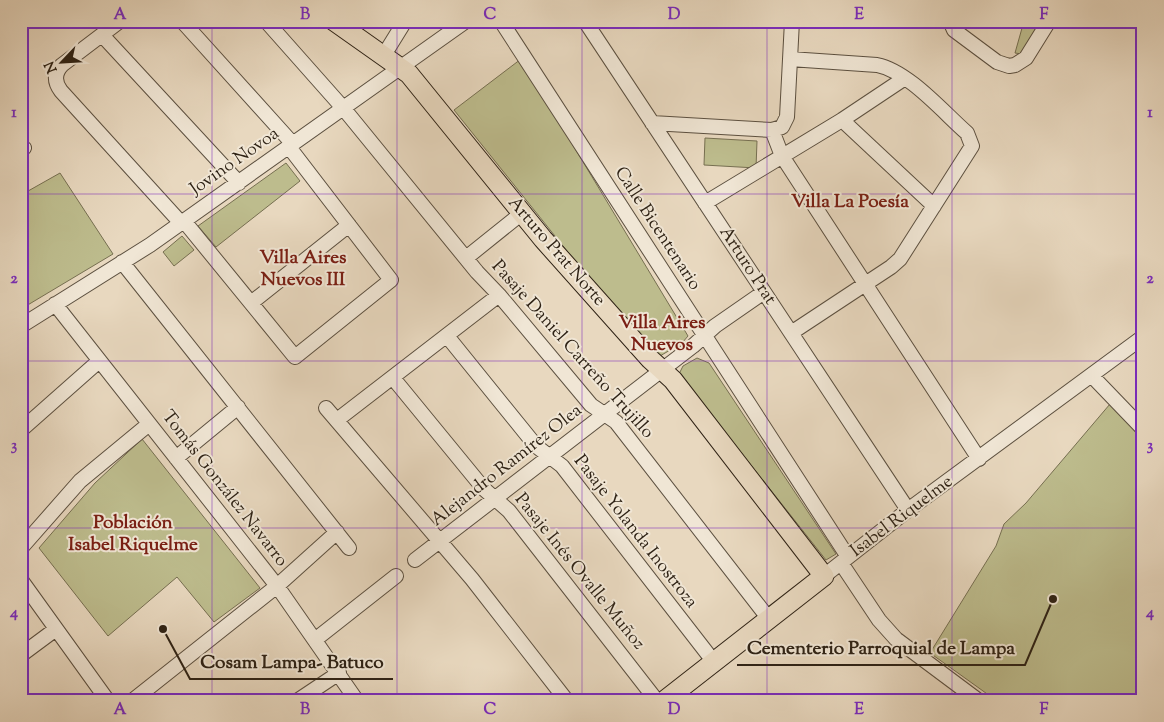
<svg xmlns="http://www.w3.org/2000/svg" width="1164" height="722" font-family="'Sorts Mill Goudy',serif">
  <style>
    .green { fill: #bdbc8d; stroke: #766f51 }
    .lines { fill: none; stroke-linecap: round; stroke-linejoin: round }
    .minor-casing { stroke: #5c5040; stroke-width: 16 }
    .major-casing { stroke: #2e2215; stroke-width: 21 }
    .minor { stroke: #f0e6d5; stroke-width: 14 }
    .major { stroke: #e8d8bf; stroke-width: 19 }
    .grid { fill: none; stroke: #7b2cbf; stroke-width: 1; stroke-opacity: 0.55 }
    .labels { text-anchor: middle; dominant-baseline: central; stroke-width: 4; stroke-linejoin: round; paint-order: stroke }
    .street-label { font-size: 18px; fill: #2e2215; stroke: #f0e6d5 }
    .neighbourhood-label { font-size: 19px; font-weight: bold; fill: #7a1f14; stroke: #f0e6d5 }
    .leader { fill: none; stroke: #2e2215; stroke-width: 2 }
    .callout-dot { fill: #2e2215; stroke: #f0e6d5; stroke-width: 2 }
    .callout-label { font-size: 19px; text-anchor: middle; font-weight: bold; fill: #2e2215; stroke: #f0e6d5; stroke-width: 4; stroke-linejoin: round; paint-order: stroke }
    .neatline { fill: none; stroke: #7b2cbf; stroke-width: 2 }
    .grid-label { font-size: 16px; text-anchor: middle; font-weight: bold; fill: #7b2cbf }
  </style>
  <rect width="100%" height="100%" fill="#e8d8bf"/>
  <filter id="stains"><feTurbulence type="fractalNoise" baseFrequency=".004" numOctaves="4"/><feColorMatrix values="0 0 0 0 .2 0 0 0 0 .09 0 0 0 0 .02 0 0 0 .5 -.17"/></filter>
  <radialGradient id="worn" r=".72"><stop offset=".6" stop-color="#630" stop-opacity="0"/><stop offset="1" stop-color="#630" stop-opacity=".3"/></radialGradient>
  <path class="green" d="M1024,21H1041L1022,54L1015,53Z
    M521,59L688,336L682,343L660,356L575,261L454,110Z
    M705,138L757,141L756,168L704,165Z
    M286,163L300,181L216,247L198,226Z
    M60,173L113,254L21,309V195Z
    M182,236L194,250L174,266L163,252Z
    M697,358L709,363L836,554L826,560L679,374L683,366Z
    M1110,404L1143,439V701H997L930,653L996,546L1004,524L1026,503Z
    M142,439L260,588L214,622L177,577L108,636L39,548L95,483Z"/>
  <g class="lines">
    <defs>
      <path id="minor" d="M120,21L62,65C54,73 54,82 61,91L181,223
        M182,21L293,144
        M266,21L344,109L477,272L499,295L591,405L616,422L769,619
        M501,21L848,557
        M585,21L908,510
        M950,21L954,30L997,62L1009,66L1015,65L1026,58L1049,21
        M102,35L239,183
        M384,55L405,21
        M790,59L877,65C908,71 943,112 967,133L972,146L900,259L891,267L791,333
        M842,120L934,206
        M652,123L772,130L782,127L787,117L792,21
        M772,130L782,156L979,459
        M21,150L24,148
        M705,203L842,120L905,78
        M184,221L295,357L391,280L289,147
        M466,258L522,213
        M122,262L349,548
        M251,303L349,225
        M55,304L277,586L357,701
        M21,326L150,245L466,21
        M447,336L536,446L562,466L714,662
        M1092,376L1143,429
        M393,378L484,489L509,511L657,701
        M326,408L472,579L567,701
        M337,420L499,295
        M21,430L99,361
        M176,458L238,407
        M21,548L80,481L149,424
        M415,560L693,346L715,326L764,292
        M841,563L879,620L896,639L979,701
        M824,576L908,510L1143,337
        M21,580L108,701
        M316,639L396,576
        M21,655L56,629
        M132,701L277,586L337,532
        M297,701L339,673"/>
      <path id="major" d="M334,21L409,74L543,239L650,359L673,380L824,576L664,701"/>
    </defs>
    <use href="#minor" class="minor-casing"/>
    <use href="#major" class="major-casing"/>
    <use href="#minor" class="minor"/>
    <use href="#major" class="major"/>
  </g>
  <path class="grid" d="M212,21V701M397,21V701M582,21V701M767,21V701M952,21V701M21,194H1143M21,361H1143M21,528H1143"/>
  <g class="labels">
    <g class="street-label">
      <text transform="translate(235 162) rotate(-35)">Jovino Novoa</text>
      <text transform="translate(657 229) rotate(57)">Calle Bicentenario</text>
      <text transform="translate(556 252) rotate(49)">Arturo Prat Norte</text>
      <text transform="translate(747 266) rotate(57)">Arturo Prat</text>
      <text transform="translate(572 350) rotate(48)">Pasaje Daniel Carreño Trujillo</text>
      <text transform="translate(507 466) rotate(-38)">Alejandro Ramírez Olea</text>
      <text transform="translate(224 489) rotate(52)">Tomás González Navarro</text>
      <text transform="translate(902 517) rotate(-37)">Isabel Riquelme</text>
      <text transform="translate(635 532) rotate(52)">Pasaje Yolanda Inostroza</text>
      <text transform="translate(579 572) rotate(51)">Pasaje Inés Ovalle Muñoz</text>
    </g>
    <g class="neighbourhood-label">
      <text x="850" y="202">Villa La Poesía</text>
      <text x="303" y="258">Villa Aires<tspan x="303" dy="22">Nuevos III</tspan></text>
      <text x="662" y="323">Villa Aires<tspan x="662" dy="22">Nuevos</tspan></text>
      <text x="133" y="523">Población<tspan x="133" dy="22">Isabel Riquelme</tspan></text>
    </g>
  </g>
  <path class="leader" d="M1053 599L1025 665H737M163 629L190 679H393"/>
  <g class="callout-dot">
    <circle cx="1053" cy="599" r="5"/>
    <circle cx="163" cy="629" r="5"/>
  </g>
  <g class="callout-label">
    <text x="881" y="654">Cementerio Parroquial de Lampa</text>
    <text x="292" y="668">Cosam Lampa- Batuco</text>
  </g>
  <rect width="1164" height="722" fill="none" stroke="#e8d8bf" stroke-width="55"/>
  <g transform="translate(62 62) rotate(245)" stroke="#f0e6d5" stroke-width="4" paint-order="stroke">
  <path d="M0-4L9 19L0 12L-9 19Z" fill="#2e2215"/>
  <text y="-8" font-size="14" font-weight="bold" text-anchor="middle" fill="#2e2215">N</text>
  </g>
  <rect x="28" y="28" width="1108" height="666" class="neatline"/>
  <g class="grid-label">
    <text x="120" y="19">A</text>
    <text x="305" y="19">B</text>
    <text x="490" y="19">C</text>
    <text x="674" y="19">D</text>
    <text x="859" y="19">E</text>
    <text x="1044" y="19">F</text>
    <text x="14" y="117">1</text>
    <text x="1150" y="117">1</text>
    <text x="14" y="283">2</text>
    <text x="1150" y="283">2</text>
    <text x="14" y="450">3</text>
    <text x="1150" y="450">3</text>
    <text x="14" y="617">4</text>
    <text x="1150" y="617">4</text>
    <text x="120" y="714">A</text>
    <text x="305" y="714">B</text>
    <text x="490" y="714">C</text>
    <text x="674" y="714">D</text>
    <text x="859" y="714">E</text>
    <text x="1044" y="714">F</text>
  </g>
  <rect width="100%" height="100%" filter="url(#stains)"/>
  <rect width="100%" height="100%" fill="url(#worn)"/>
</svg>
